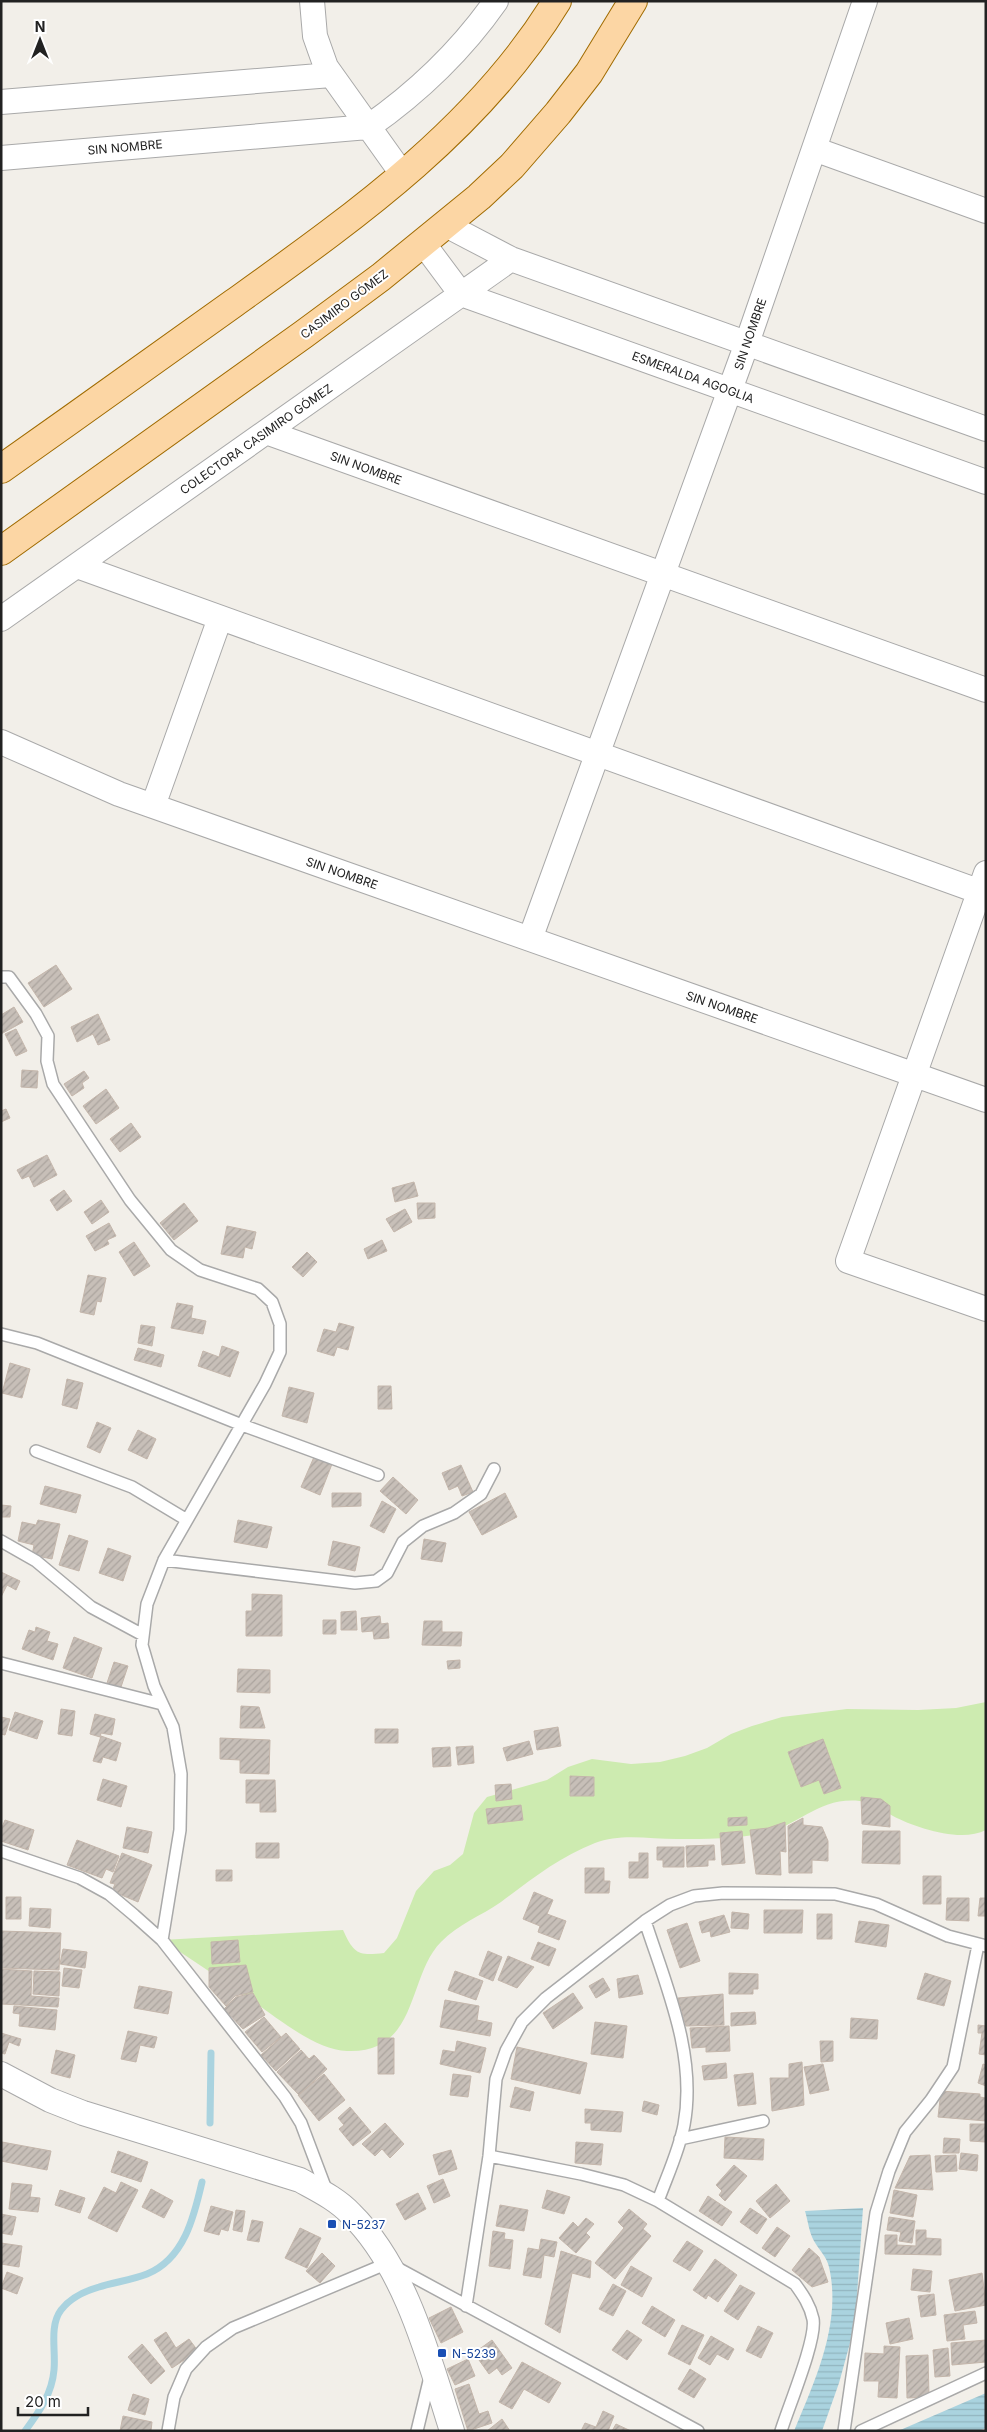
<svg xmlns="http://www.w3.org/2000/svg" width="987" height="2432" font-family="Inter,sans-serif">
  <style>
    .grass { fill: #cdebb0 }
    .water { fill: url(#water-rules) }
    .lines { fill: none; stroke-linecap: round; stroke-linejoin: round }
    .stream { stroke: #aad3df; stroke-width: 7 }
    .building { fill: url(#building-hatch); stroke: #c4b6ab }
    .lane-casing { stroke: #a9a9a9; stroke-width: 14 }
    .street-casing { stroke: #a9a9a9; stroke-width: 26 }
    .primary-casing { stroke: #a06b00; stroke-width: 30 }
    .lane { stroke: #fff; stroke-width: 11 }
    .street { stroke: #fff; stroke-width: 24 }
    .primary { stroke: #fcd6a4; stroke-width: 28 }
    .transit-dot { fill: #1a4fb4; stroke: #fff; stroke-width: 2 }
    .labels { text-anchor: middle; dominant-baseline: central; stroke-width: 4; stroke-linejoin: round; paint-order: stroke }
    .street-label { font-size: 12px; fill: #222; stroke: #fff }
    .transit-label { font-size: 12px; fill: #164399; stroke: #fff; text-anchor: start }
  </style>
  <defs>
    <pattern id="water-rules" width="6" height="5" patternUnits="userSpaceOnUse" patternTransform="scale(1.25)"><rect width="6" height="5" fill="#aad3df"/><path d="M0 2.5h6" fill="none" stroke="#92b5bf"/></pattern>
    <pattern id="building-hatch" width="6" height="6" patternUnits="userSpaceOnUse" patternTransform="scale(1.25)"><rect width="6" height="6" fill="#c7bfb8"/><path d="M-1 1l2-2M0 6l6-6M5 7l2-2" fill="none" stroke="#aba49e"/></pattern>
  </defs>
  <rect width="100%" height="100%" fill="#f2efe9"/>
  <path class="grass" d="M986,1702V1830C961,1843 916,1828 893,1816C885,1812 877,1803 868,1802C821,1793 804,1824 764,1833C737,1839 704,1839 677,1839C650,1839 620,1833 595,1843C559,1857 532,1879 501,1902C481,1916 458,1924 441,1942C407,1976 419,2054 347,2051C315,2050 276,2017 250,1999C221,1979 191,1959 162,1940L343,1930C354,1954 358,1956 384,1953L397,1938L416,1891L434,1871L450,1865L463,1854L474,1813L487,1797L547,1780L568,1767L592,1759L631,1764L660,1762L685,1756L707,1748L731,1734L752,1726L782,1717L847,1709L918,1710L956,1708Z"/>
  <path class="water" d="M863,2208L855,2325L839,2383L822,2431H794C815,2381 842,2323 829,2267C827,2257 819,2250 814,2241C809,2232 808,2221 805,2211Z
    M986,2393V2428L979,2431H898Z"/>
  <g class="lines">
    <path class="stream" d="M210,2123L211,2053
      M25,2431C39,2412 52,2394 54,2370C56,2351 49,2326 61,2310C71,2297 85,2291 99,2287C115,2282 132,2280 147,2274C184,2259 194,2217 202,2182"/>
  </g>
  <path class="building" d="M56,965L72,989L44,1007L28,983Z
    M14,1007L23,1022L1,1034V1015Z
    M98,1014L110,1040L98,1045L93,1034L77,1042L71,1027Z
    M16,1029L27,1051L16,1056L5,1034Z
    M22,1070L38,1071L37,1088L21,1087Z
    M84,1071L89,1078L82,1083L84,1088L72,1096L64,1084Z
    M106,1089L119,1108L96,1124L83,1106Z
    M6,1109L10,1118L1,1122V1111Z
    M131,1123L141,1137L120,1152L110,1139Z
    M47,1155L57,1175L34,1187L29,1176L22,1179L17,1170Z
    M414,1182L418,1196L395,1202L392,1188Z
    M64,1190L72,1201L57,1211L50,1200Z
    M101,1200L109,1212L92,1224L84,1212Z
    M184,1203L198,1221L174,1240L160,1223Z
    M417,1203H435V1218L418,1219Z
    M405,1209L412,1222L394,1232L386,1219Z
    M109,1223L116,1236L107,1240L109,1244L95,1251L86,1236Z
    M227,1226L256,1232L252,1249L245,1247L243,1258L221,1254Z
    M382,1240L387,1251L368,1259L364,1249Z
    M134,1242L150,1266L134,1276L119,1252Z
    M307,1252L317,1262L303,1277L292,1267Z
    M88,1275L106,1278L101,1302L97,1301L94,1315L80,1312Z
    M177,1303L193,1306L191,1318L206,1321L203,1334L171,1328Z
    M339,1323L354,1327L348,1350L337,1347L334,1356L317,1351L324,1329L336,1332Z
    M141,1325L155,1327L152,1346L138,1343Z
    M222,1346L239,1352L230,1377L198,1366L203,1351L219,1357Z
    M138,1348L164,1355L161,1367L134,1360Z
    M10,1363L30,1369L22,1398L2,1393Z
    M67,1379L83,1383L77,1409L62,1405Z
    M378,1386H391L392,1409H378Z
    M289,1387L314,1393L307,1423L282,1416Z
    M97,1422L111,1428L100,1453L87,1447Z
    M138,1430L156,1439L147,1459L128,1450Z
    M314,1457L332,1464L320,1495L301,1487Z
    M461,1465L473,1492L462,1496L458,1486L449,1490L442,1473Z
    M393,1477L418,1500L406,1514L380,1491Z
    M45,1486L81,1495L76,1513L40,1504Z
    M332,1493H361V1506L332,1507Z
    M505,1493L517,1517L482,1535L469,1512Z
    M382,1501L396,1509L384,1533L370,1526Z
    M1,1505L11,1506L10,1517H1Z
    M38,1520L60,1524L52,1559L32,1555L34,1545L18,1541L22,1522L36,1525Z
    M238,1520L272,1527L267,1548L234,1542Z
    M69,1535L88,1541L79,1571L59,1565Z
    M424,1539L446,1543L442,1562L421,1559Z
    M333,1541L360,1547L355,1571L328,1565Z
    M108,1548L131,1556L123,1581L99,1573Z
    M1,1572L20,1581L16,1590L7,1585L1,1597Z
    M252,1594L282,1595V1636H246V1611H252Z
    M356,1611L357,1630H341V1612Z
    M380,1616L381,1624L388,1623L389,1638L374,1639L373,1631L362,1632L361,1618Z
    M323,1620H336V1634H323Z
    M424,1621H442V1632H462L461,1646L422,1645Z
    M36,1627L50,1632L47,1641L58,1644L53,1660L22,1649L29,1630L35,1632Z
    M74,1637L102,1648L92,1678L63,1668Z
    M460,1660V1668L448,1669L447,1661Z
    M114,1662L128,1666L120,1690L106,1686Z
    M238,1669L270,1670V1693L237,1692Z
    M241,1706L259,1707L265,1728H240Z
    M61,1709L75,1711L72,1736L58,1734Z
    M15,1712L43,1721L37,1739L9,1730Z
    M95,1714L115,1719L112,1735L101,1733L100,1737L90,1734Z
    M1,1717L10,1719L5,1735L1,1734Z
    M558,1727L561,1746L537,1750L534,1731Z
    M375,1729H398V1743H375Z
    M101,1736L121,1743L116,1761L103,1757L101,1763L93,1761Z
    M220,1738L270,1740L269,1774L240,1773V1760L220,1759Z
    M823,1739L841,1788L824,1794L819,1780L801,1787L788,1752Z
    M529,1741L533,1754L507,1761L503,1748Z
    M473,1746L474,1763L458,1765L456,1747Z
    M450,1747L451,1766L433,1767L432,1748Z
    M570,1776L594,1777V1796H570Z
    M103,1779L127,1786L121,1807L97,1800Z
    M246,1780H275L276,1812H260V1803H246Z
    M511,1784L512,1799L496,1801L495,1785Z
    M861,1797L881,1799L890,1806V1827L862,1824Z
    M521,1805L523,1820L488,1824L486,1809Z
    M747,1817V1825L728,1826V1818Z
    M803,1818V1825L822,1827L828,1841V1861L812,1860V1873H789L788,1826Z
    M5,1820L34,1830L28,1850L1,1841V1830Z
    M785,1822L786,1852L780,1851L781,1875L756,1874L750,1830L768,1828Z
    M127,1827L152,1832L148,1853L123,1848Z
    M742,1831L745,1863L722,1865L720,1833Z
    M863,1831H900V1864L862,1863Z
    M77,1840L119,1856L113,1872L106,1869L102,1878L67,1865Z
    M256,1843H279V1858H256Z
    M714,1845L715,1860H708V1866L687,1867L686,1846Z
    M657,1847H684V1867H663V1860H657Z
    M122,1853L152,1865L138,1902L112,1891L115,1884L110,1883Z
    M639,1853H648V1878H629V1862H639Z
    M585,1868H604V1881H610L609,1893H585Z
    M216,1870H232V1881H216Z
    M923,1876H941V1904H923Z
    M534,1892L553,1900L547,1914L566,1921L559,1940L538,1932L540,1926L523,1919Z
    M6,1897H21V1919H6Z
    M947,1898H969V1921L946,1920Z
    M980,1898H986V1916H978Z
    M30,1908L51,1909L50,1928L29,1926Z
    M764,1910H803L802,1933H764Z
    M732,1912L749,1914L748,1929L731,1928Z
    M817,1914H832V1939H817Z
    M724,1915L730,1932L711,1937L710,1931L702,1933L699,1922Z
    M859,1921L889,1925L886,1947L855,1942Z
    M687,1923L700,1961L680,1968L667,1930Z
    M1,1931L61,1933L59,1970L1,1968Z
    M238,1940L240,1962L212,1964L211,1942Z
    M538,1942L556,1949L549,1966L531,1959Z
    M63,1949L87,1952L85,1968L60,1964Z
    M488,1951L502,1957L493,1981L479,1975Z
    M508,1956L534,1967L517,1988L498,1980Z
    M246,1965L253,1992L235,1996L226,2006L209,1987V1968Z
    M64,1968L82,1970L79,1988L62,1986Z
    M1,1969L32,1971L31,1996L59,1998L58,2007L1,2004Z
    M34,1971L60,1972L59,1996L33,1994Z
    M455,1971L483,1981L476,2000L448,1990Z
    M729,1973L758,1974V1989H753V1994H729Z
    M925,1973L951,1981L944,2006L917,1999Z
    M638,1975L643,1994L619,1998L617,1979Z
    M603,1978L610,1990L596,1998L589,1986Z
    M139,1986L172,1992L168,2014L134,2008Z
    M253,1993L265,2015L243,2029L224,2009L236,1997Z
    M573,1993L583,2008L553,2029L543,2013Z
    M723,1994L724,2025L686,2026L678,1998Z
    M445,2000L479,2006L477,2020L492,2023L490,2036L440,2027Z
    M14,2006L57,2010L55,2030L19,2026L20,2014L13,2013Z
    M755,2012L756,2024L731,2026V2013Z
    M264,2017L281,2037L262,2052L245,2032Z
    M851,2018L878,2020L877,2039L850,2038Z
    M595,2022L627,2026L623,2058L591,2054Z
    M978,2025L986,2026V2055L979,2054L982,2033H978Z
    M729,2026L730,2051L706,2052V2047L692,2048L690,2028Z
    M128,2031L157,2037L154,2048L140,2045L136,2062L121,2059Z
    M1,2033L21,2039L19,2046L9,2042L5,2054L1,2053Z
    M286,2033L300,2049L276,2071L261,2055Z
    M378,2038H394V2074H378Z
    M457,2041L486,2048L480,2073L440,2064L443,2050L455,2052Z
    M820,2041H833V2061L821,2062Z
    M517,2047L587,2063L580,2094L511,2079Z
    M56,2050L75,2055L70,2078L51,2073Z
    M301,2050L309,2059L314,2055L327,2069L299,2095L277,2072Z
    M802,2062L804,2105L772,2111L770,2078H789V2064Z
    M726,2063L727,2078L704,2080L702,2066Z
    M823,2064L829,2090L810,2094L804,2067Z
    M983,2064L986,2065V2086L978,2083Z
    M753,2073L756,2104L738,2106L734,2075Z
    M324,2074L345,2100L319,2121L298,2095Z
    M453,2074L471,2076L468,2097L450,2095Z
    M515,2087L534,2092L530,2111L510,2107Z
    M941,2091L980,2094V2097L986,2098V2121L938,2117Z
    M644,2101L659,2105L657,2115L642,2111Z
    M350,2107L371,2132L353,2146L339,2129L344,2125L338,2118Z
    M585,2109L623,2112L621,2132L591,2130V2123H585Z
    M385,2123L404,2144L390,2158L382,2149L375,2156L362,2144Z
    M970,2124H986V2142L970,2141Z
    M725,2137L764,2139L763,2160L724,2158Z
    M944,2138L960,2139L959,2153H943Z
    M2,2142L51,2151L47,2170L1,2161Z
    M576,2142L603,2144L601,2165L575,2163Z
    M451,2150L457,2169L439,2175L433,2155Z
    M118,2151L148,2162L141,2182L111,2172Z
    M961,2153L978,2155L977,2171L959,2169Z
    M930,2155L933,2190L895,2188L910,2156Z
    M956,2155L957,2171L936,2172L935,2156Z
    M734,2165L747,2176L725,2201L719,2195L722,2191L716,2185Z
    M443,2179L450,2196L434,2203L427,2186Z
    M121,2182L138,2190L117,2232L88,2218L104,2187L116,2193Z
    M12,2183L32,2185L30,2197L40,2198L38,2212L9,2209Z
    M776,2184L790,2201L770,2218L756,2201Z
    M151,2189L173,2201L164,2218L142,2207Z
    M60,2190L85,2198L80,2213L55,2205Z
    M547,2190L570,2197L564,2214L542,2208Z
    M894,2190L917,2195L913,2217L890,2213Z
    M418,2193L426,2209L405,2220L396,2204Z
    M708,2196L732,2212L722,2226L699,2211Z
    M500,2205L528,2210L524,2231L496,2226Z
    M211,2206L233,2212L228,2231L221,2229L219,2235L204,2231Z
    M750,2208L767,2219L757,2234L740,2222Z
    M629,2209L647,2224L643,2229L651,2236L615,2279L595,2263L624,2228L618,2222Z
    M236,2210L245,2211L242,2232L233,2230Z
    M1,2214L16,2217L12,2235L1,2233Z
    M889,2217L915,2221L912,2243L899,2241L901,2232L887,2230Z
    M586,2218L594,2224L586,2233L590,2237L576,2253L559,2238L573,2222L578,2227Z
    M252,2220L263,2222L259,2242L247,2240Z
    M777,2227L790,2236L775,2257L762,2248Z
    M300,2228L321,2238L307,2268L285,2258Z
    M916,2230H926V2238L941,2239V2255L885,2254V2235H897V2245L916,2246Z
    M493,2231L505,2233L504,2239L513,2240L510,2269L489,2266Z
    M541,2239L557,2242L554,2257L544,2255L541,2278L523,2275L528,2248L539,2250Z
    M687,2241L703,2251L690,2271L673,2261Z
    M1,2243L22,2246L19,2267L1,2264Z
    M809,2248L819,2257L828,2282L812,2287L792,2270Z
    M561,2251L591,2261L590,2278L572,2273L560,2333L545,2324Z
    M322,2253L335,2266L320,2283L306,2271Z
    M715,2259L737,2275L718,2302L708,2295L706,2299L693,2290Z
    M631,2266L652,2278L642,2297L621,2285Z
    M913,2269L932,2271L930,2292L911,2290Z
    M7,2272L23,2278L17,2294L1,2288Z
    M982,2273L986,2305L955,2311L949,2280Z
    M613,2284L626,2291L613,2316L599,2309Z
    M740,2285L755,2293L738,2320L724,2311Z
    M934,2294L936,2315L921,2317L918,2296Z
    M652,2306L675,2320L665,2337L642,2323Z
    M451,2307L463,2332L441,2343L429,2318Z
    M975,2311L977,2323L963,2325L965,2339L947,2341L944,2315Z
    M909,2318L913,2339L890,2344L886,2323Z
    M682,2325L704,2335L690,2365L668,2354Z
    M758,2326L773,2333L761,2358L746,2351Z
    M627,2330L642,2340L627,2360L612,2350Z
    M166,2332L176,2348L189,2339L198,2351L172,2368L154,2340Z
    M711,2336L734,2349L728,2360L717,2354L710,2365L698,2358Z
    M492,2340L512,2368L502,2375L497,2368L489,2374L474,2353Z
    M986,2340V2362L952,2365L951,2343Z
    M142,2344L165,2371L151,2384L128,2357Z
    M884,2346L900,2347L897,2398L878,2397L879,2381H864L865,2353L884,2354Z
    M948,2348L950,2376L935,2377L933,2350Z
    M928,2355L929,2397L907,2398L906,2356Z
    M468,2359L475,2376L455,2385L447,2369Z
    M522,2362L561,2383L549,2403L524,2389L512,2409L499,2402Z
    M690,2369L706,2379L694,2398L678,2389Z
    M469,2384L479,2414L488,2411L492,2423L468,2431L455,2389Z
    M133,2394L149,2399L145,2415L128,2410Z
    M603,2411L614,2416L608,2431H581L585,2423L596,2427Z
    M123,2416L152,2422L151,2431H120Z
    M502,2419L510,2431H487Z
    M616,2424L631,2431H612Z"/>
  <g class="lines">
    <defs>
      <path id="lane" d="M1,977H9L36,1014L48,1036L47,1061L53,1084L130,1200L171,1250L200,1270L258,1289L272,1302L280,1324V1352L265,1384L164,1560L147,1604L142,1645L154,1686L173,1727L181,1774L180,1830L162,1940
        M1,1334L37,1343L242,1425L378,1475
        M36,1451L132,1487L187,1520
        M1,1541L36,1561L91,1607L143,1635
        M164,1560L355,1583L376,1581L387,1573L403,1542L423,1526L454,1513L481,1494L494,1469
        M1,1663L162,1704
        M1,1851L80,1878L109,1894L134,1915L162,1940L285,2097L301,2123L327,2192
        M645,1921C666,1986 697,2055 684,2125C679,2151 667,2176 658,2201
        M680,2139L763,2121
        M489,2156L581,2174L624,2185L658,2201L795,2284C803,2295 810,2305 813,2319C817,2339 788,2408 781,2431
        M466,2306L489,2156L496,2079L506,2051L522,2022L546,1998L645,1921L670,1905L694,1896L723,1893L835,1894L876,1904L948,1936L986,1946
        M168,2431L174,2397L186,2369L206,2347L233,2328L388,2263L698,2431
        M417,2431L430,2377
        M844,2431L876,2213L889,2171L905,2132L931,2100L953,2067L978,1945
        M861,2431L986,2373"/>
      <path id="street" d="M312,1L315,36L326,67L403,175
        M1,102L331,75
        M814,149L986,211
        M1,158L368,127C418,92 461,51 496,1
        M446,225L511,259L986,429
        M423,243L461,294L986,482
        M266,432L986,690
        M77,566L986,894
        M1,619L511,259
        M1,742L119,794L986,1100
        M153,806L220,618
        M986,873L848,1261L986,1309
        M530,939L747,343L865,1
        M1,2074L50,2100L83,2113L300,2180C318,2190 337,2199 351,2214C406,2268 429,2359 452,2431"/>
      <path id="primary" d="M1,469C79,414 157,358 234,303C354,217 479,129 557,1
        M1,551L304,334L381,277L479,197L512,166L558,113L589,73L633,1"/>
    </defs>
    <use href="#lane" class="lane-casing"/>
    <use href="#street" class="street-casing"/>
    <use href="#primary" class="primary-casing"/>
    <use href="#lane" class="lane"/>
    <use href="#street" class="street"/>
    <use href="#primary" class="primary"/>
  </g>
  <g class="transit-dot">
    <rect x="327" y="2219" width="10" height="10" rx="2.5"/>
    <rect x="437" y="2348" width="10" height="10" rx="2.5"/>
  </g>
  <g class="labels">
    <g class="street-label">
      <text transform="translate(125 147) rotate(-5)">SIN NOMBRE</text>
      <text transform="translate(344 304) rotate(-37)">CASIMIRO GÓMEZ</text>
      <text transform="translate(750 334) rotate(-71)">SIN NOMBRE</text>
      <text transform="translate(693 377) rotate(20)">ESMERALDA AGOGLIA</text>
      <text transform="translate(256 439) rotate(-35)">COLECTORA CASIMIRO GÓMEZ</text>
      <text transform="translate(366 468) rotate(20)">SIN NOMBRE</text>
      <text transform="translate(342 873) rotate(19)">SIN NOMBRE</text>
      <text transform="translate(722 1007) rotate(19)">SIN NOMBRE</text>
    </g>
    <g class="transit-label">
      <text x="342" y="2224">N-5237</text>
      <text x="452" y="2353">N-5239</text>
    </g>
  </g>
  <rect width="987" height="2432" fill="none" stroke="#222222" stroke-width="5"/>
  <g transform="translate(40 40)" stroke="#ffffff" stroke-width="4" paint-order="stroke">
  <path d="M0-4L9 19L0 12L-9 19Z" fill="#222222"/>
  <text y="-8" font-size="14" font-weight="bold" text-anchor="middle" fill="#222222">N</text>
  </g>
  <path d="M18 2407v8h70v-8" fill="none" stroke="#222222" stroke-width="2.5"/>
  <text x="25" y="2407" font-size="15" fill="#222222" stroke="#ffffff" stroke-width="4" paint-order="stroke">20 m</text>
</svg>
